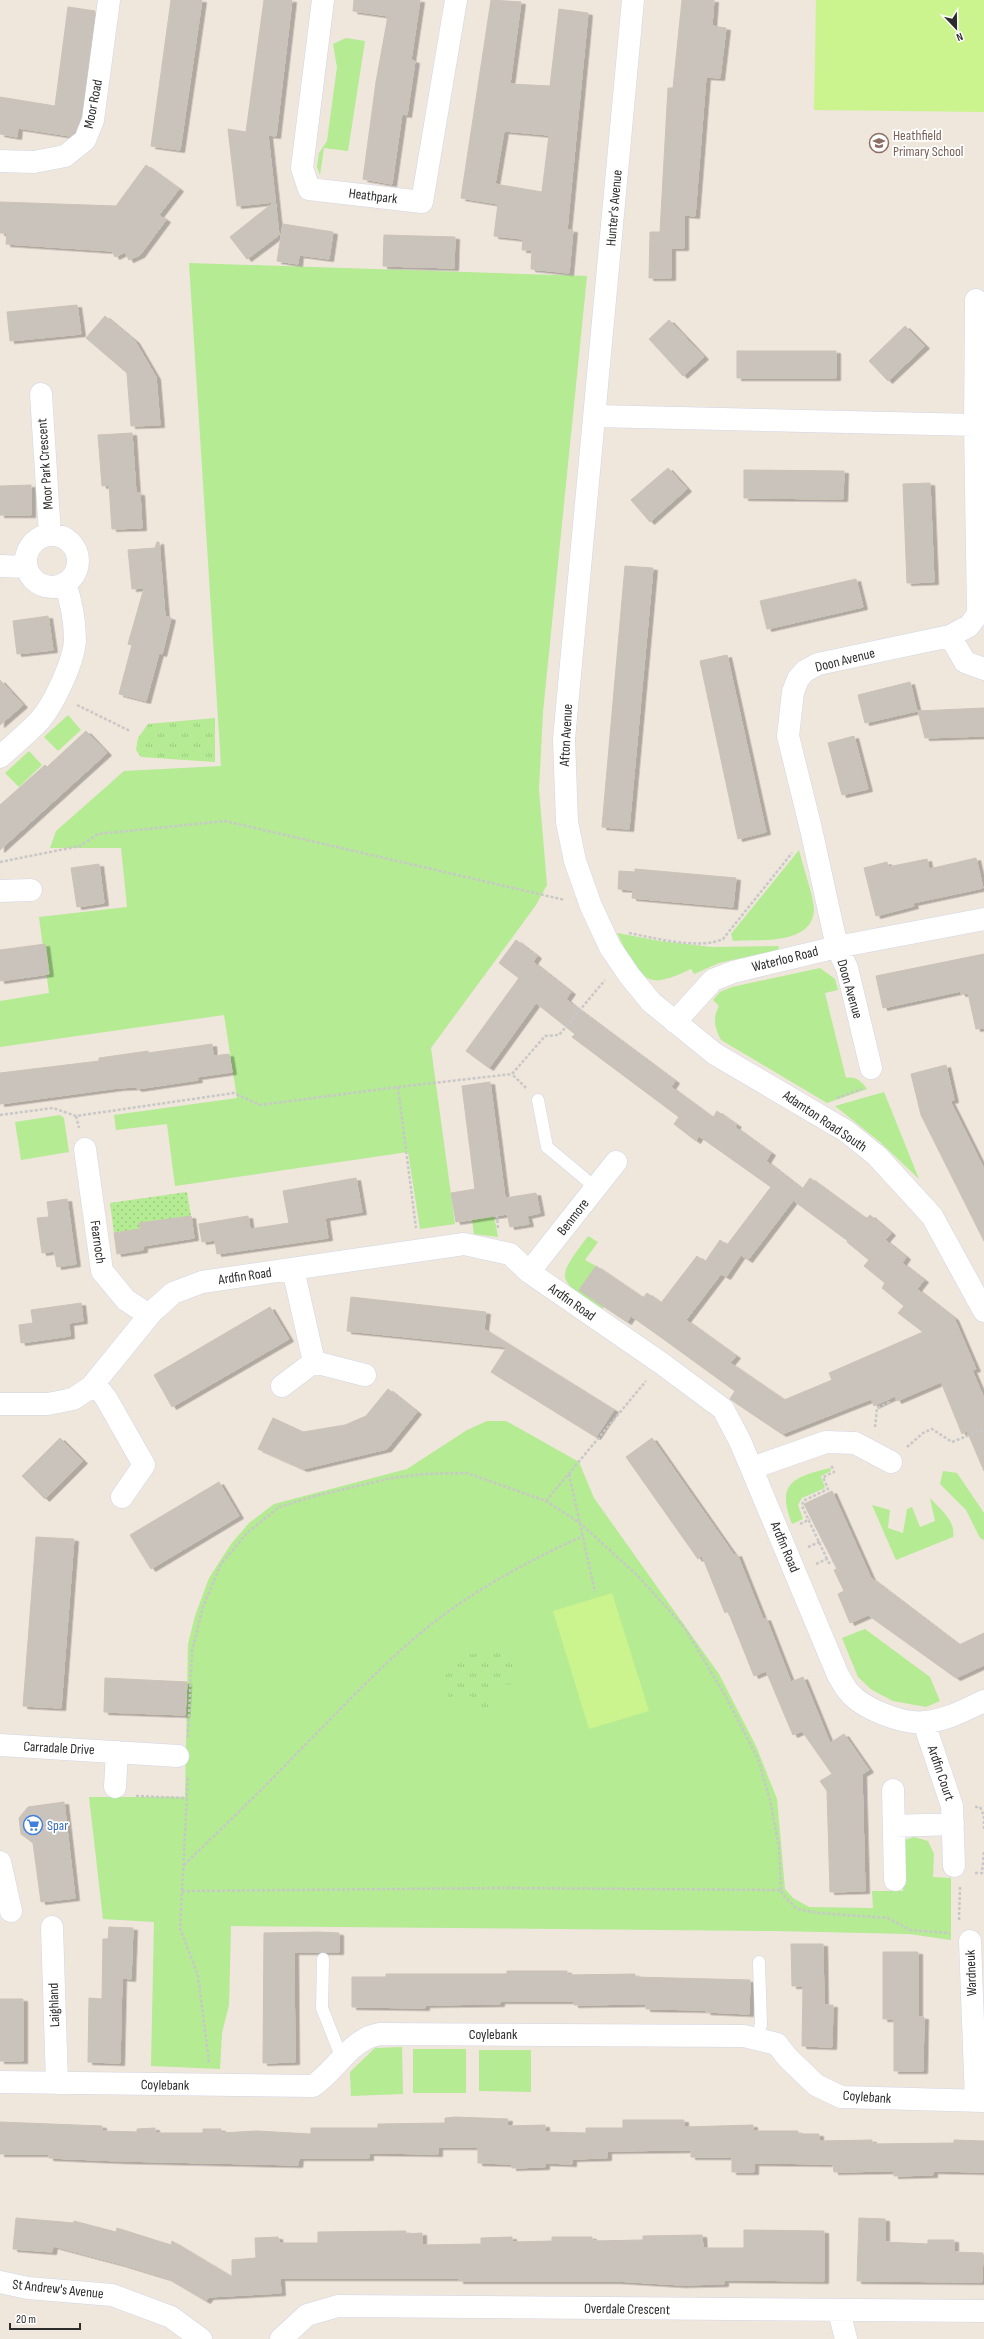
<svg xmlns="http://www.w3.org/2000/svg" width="984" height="2339" font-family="'Sofia Sans Condensed',sans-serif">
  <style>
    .grass { fill: #b4eb93 }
    .park { fill: url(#park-tufts) }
    .garden { fill: url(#garden-dots) }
    .pitch { fill: #ccf48e }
    .building { fill: #cac3bc; stroke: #cbc3b6; fill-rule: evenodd; filter: url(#shadow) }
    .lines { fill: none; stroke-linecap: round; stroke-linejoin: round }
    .lane-casing { stroke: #d1d6e6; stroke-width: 13 }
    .street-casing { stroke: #d1d6e6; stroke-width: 23 }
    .secondary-casing { stroke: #d1d6e6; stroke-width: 23 }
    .path { stroke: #c8c8c8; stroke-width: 2.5; stroke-dasharray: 3 2; stroke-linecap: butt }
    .lane { stroke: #fff; stroke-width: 12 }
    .street { stroke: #fff; stroke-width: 22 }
    .secondary { stroke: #fff; stroke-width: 22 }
    .labels { text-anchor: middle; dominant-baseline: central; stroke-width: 3.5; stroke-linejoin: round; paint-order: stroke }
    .street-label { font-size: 14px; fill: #2c2c2c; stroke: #fff }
    .education-label { font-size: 14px; fill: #785e54; stroke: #fff; text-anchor: start }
    .shop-label { font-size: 14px; fill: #366cbe; stroke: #fff; text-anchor: start }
  </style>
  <defs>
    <pattern id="park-tufts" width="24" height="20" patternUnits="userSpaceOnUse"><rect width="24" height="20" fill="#b4eb93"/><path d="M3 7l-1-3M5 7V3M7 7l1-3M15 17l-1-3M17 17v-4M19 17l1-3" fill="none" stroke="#9bca7f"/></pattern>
    <pattern id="garden-dots" width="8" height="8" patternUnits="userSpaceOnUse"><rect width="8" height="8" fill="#b4eb93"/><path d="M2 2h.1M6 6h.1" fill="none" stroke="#9bca7f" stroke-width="1.8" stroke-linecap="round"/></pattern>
    <filter id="shadow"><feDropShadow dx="4.5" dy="2.5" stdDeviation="0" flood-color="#0004"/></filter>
  </defs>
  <rect width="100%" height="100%" fill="#efe6dc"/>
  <path class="grass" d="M346,38L365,41L348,151L324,148L320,175L317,167L319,153L327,141L337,67L333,44Z
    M189,263L587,276L543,712L539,790L547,885L536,905L431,1048L455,1224L420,1229L408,1152L175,1186L167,1124L116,1130L114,1115L237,1098L224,1015L0,1047V1001L49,993L39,917L127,907L121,848H50L56,831L124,771L221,766Z
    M68,715L81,730L58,751L44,737Z
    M29,751L42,765L19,787L5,773Z
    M799,850C802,864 814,897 814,910C812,946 758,939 733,941L731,934Z
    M617,933L660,941L712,947L779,946L778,950L719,963L694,974L691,969C682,973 672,978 661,980C638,985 625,948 617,933Z
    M820,968L835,979L838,990L825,993L846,1078C856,1076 861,1081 867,1089L827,1103L721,1040C715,1028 712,1019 719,1006L713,1000L720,992L732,987Z
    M884,1092L919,1179L880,1142L835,1106Z
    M60,1115L64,1118L69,1152L21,1160L15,1122Z
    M494,1216L498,1237L474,1234L472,1219Z
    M588,1236L598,1242L585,1260L596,1266L580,1290L604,1307L601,1310C557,1277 554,1282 588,1236Z
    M487,1421H506L579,1462L594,1498L719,1674L756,1746L777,1799L785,1889L793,1898L809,1907L873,1908L872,1891H903L900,1848L905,1840L914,1837L928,1841L934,1854L933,1877L951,1878V1940L909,1934L775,1931L231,1926L229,2005L222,2033L220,2069L151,2066L154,1922L103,1919L89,1797H185L188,1644L195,1616L209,1578L231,1544L249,1523L274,1504L407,1469L467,1430Z
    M830,1468L831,1471L821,1476L825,1488L802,1498L798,1505L803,1519L792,1524C776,1483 793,1477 830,1468Z
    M943,1471L957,1473L984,1513V1540L980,1538L966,1510L940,1484Z
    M930,1498C941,1510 956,1521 953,1537L896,1560L872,1505L890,1510L888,1528L903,1533L907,1509L912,1507L920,1527L935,1521Z
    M865,1629L930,1677L940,1701L926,1707L893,1701L872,1690L858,1677L842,1638Z
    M402,2047L403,2094L351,2096L350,2072L375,2048Z
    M413,2049H466V2093H413Z
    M479,2050H531V2092L479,2091Z"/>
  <path class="park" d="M215,718V762L141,757L136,750L138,738L148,724Z
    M511,1651L514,1684L490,1687V1695L487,1696L488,1708L473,1711L472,1696L449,1699L445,1670L450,1661L458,1655Z"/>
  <path class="garden" d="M187,1192L191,1216L139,1223L140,1229L114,1233L110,1203Z"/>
  <path class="pitch" d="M816,0H984V112L814,110Z
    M612,1593L649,1711L589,1729L553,1611Z"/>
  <path class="building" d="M171,0H202L180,150L151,146Z
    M264,0H292L276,136L268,135L279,235L247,259L230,237L274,202L237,206L228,129L246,132Z
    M354,0H420L411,60L415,61L407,115L402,114L392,184L363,179L376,82L388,16L353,11Z
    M491,0L521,2L510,84L550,86L559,9L588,13L567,230H573L569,273L531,269L532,250H522L523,239L494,236L498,204L461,198ZM504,131L549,135L542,192L495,184Z
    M682,0H714L712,26L726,28L720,78L706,77L695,216L684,215V248H671V278H649L650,232H660L668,88H673Z
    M68,7L95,11L81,117L75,132L70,136L18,128L17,137L0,134V97L55,106Z
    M146,165L179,189L159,215L166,220L140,255L129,260L125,252L115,257L112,251L6,244L7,233H0V202L116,206Z
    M283,224L333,232L329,259L299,255L298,264L277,261Z
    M384,235L455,237L454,268L383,266Z
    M77,305L81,334L10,341L7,312Z
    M105,316L135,341L156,377L160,425L131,426L127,373L86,338Z
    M669,320L704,357L683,376L649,339Z
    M905,326L925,346L888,381L869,361Z
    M737,351H836V378H737Z
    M132,433L136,493H140L142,528L112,529L109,485L102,486L98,435Z
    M668,468L687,489L650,522L631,500Z
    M744,470L844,471L843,499L744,498Z
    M930,483L934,582L907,583L903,484Z
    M31,485V515H0V486Z
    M157,542H159L165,616L171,618L162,654L159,653L146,701L119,694L132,645L128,644L144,588L132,589L128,550L155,548Z
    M625,566L653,568L629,829L602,827Z
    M856,579L863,607L767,629L760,601Z
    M48,616L53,650L17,654L13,621Z
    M727,655L766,832L738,839L700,661Z
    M0,680L23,705L0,725Z
    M910,682L917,711L865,723L858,695Z
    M984,708V736L925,738L918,711Z
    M86,731L107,753L0,850V805L45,765L47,767Z
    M854,736L868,789L842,795L828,743Z
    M976,858L983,888L913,903L914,906L876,916L864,868L887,862L888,867L927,859L929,869Z
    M99,864L104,903L77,907L71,868Z
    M635,869L736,878L733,907L632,898L633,890L618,889L619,871L635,872Z
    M516,940L537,956L533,962L571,992L566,999L573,1005L675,1081L671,1087L713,1118L717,1111L737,1125L735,1127L771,1153L766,1161L802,1189L748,1260L741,1255L726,1277L721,1274L686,1320L736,1356L730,1363L784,1400L832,1380L829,1373L923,1332L898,1313L904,1306L882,1288L885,1283L864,1266L869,1260L847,1242L848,1241L794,1201L810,1178L866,1219L870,1215L891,1233L885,1240L906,1257L902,1263L924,1280L917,1289L954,1318L976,1369L972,1370L984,1398V1471L967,1431L962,1434L941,1382L897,1401L895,1396L874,1406L871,1399L782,1434L730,1399L735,1391L662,1338L631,1316L627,1322L579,1290L596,1266L643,1298L647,1293L661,1303L697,1256L705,1262L720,1240L727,1245L771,1187L699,1136L696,1141L674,1124L679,1117L572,1037L575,1034L536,1003L489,1068L466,1051L519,978L499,963Z
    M45,944L49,974L0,981V950Z
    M984,954V1028L976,1029L968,993L961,994V991L883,1008L876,976Z
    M212,1044L213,1056L229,1054L232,1072L197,1077L198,1080L137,1089L136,1087L118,1088L0,1104V1073L99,1061V1058L148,1051V1053Z
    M946,1065L954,1100L950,1101L984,1169V1241L921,1115L911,1074Z
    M490,1082L505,1198L536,1193L540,1213L527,1216L529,1224L510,1227L507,1214L456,1222L451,1193L475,1189L462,1086Z
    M356,1178L362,1212L325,1218L328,1238L217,1254L215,1240L202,1242L199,1224L248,1216L250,1229L289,1223L283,1191Z
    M67,1199L76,1264L57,1267L54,1251L42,1253L37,1218L49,1217L47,1202Z
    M191,1216L194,1238L143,1246V1250L117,1254L114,1233L140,1229L139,1223Z
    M351,1297L486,1312L484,1329L614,1410L596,1437L491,1372L507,1347L347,1331Z
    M81,1303L83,1321L69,1323L70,1336L21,1343L19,1325L33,1323L31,1310Z
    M270,1307L289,1339L172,1407L154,1375Z
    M388,1389L417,1412L387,1449L303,1469L258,1449L273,1418L303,1432L345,1425L366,1416Z
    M60,1438L83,1461L45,1499L22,1476Z
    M652,1438L734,1555L737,1554L763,1619L766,1618L791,1682L803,1677L830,1743L844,1734L869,1770L862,1774L865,1891L830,1892L827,1791L820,1781L832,1774L802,1731L793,1735L766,1671L754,1676L728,1611L725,1613L702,1556L698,1559L626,1457Z
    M219,1482L239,1516L151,1569L130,1535Z
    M832,1491L871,1578L959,1645L984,1633V1665L956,1678L868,1615L850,1623L838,1594L844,1591L834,1570L837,1569L804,1504Z
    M36,1537L74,1539L61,1708L23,1706Z
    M105,1678L187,1682L185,1715L104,1712Z
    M64,1802L75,1898L41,1902L33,1843L21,1834L19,1818L28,1807Z
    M109,1927L133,1928L131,1979L122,1978L120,2063L88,2062L89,1998L102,1999L103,1939H108Z
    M318,1932L339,1933V1952H294L295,2062L263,2063L264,1933Z
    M791,1944H823L824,2005H833L832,2047L802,2046L803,1986H792Z
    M883,1952H918V2017H924L923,2071H894V2019H883Z
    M507,1971H567V1975L635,1974V1977L750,1980L749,2014L706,2012L707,2010L646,2009V2004L574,2005V2001H500V2004L425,2005V2008L352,2007V1977H386V1974H507Z
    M0,1999H23V2061H0Z
    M455,2117L508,2119L507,2126L545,2125V2132L586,2133V2128H623V2120H684V2127L753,2125V2131H798V2134H819V2141L872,2140V2144L954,2143V2140L984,2141V2172L933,2171V2175L894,2176V2171L834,2172L833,2164L754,2163V2172H732V2157H691V2150L607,2151V2158L572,2159V2164L545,2163V2167L512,2168V2164L478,2163V2147H438V2154L369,2153V2158H299L298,2165L120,2161L49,2158V2154H0V2122L102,2126V2131L137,2132V2129L155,2128V2133H203V2129H221V2133L257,2131L311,2134V2128H378V2124L445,2123V2118Z
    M16,2218L74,2223V2221L116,2232L117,2228L171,2245L172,2241L232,2277V2260L256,2258L255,2238L278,2237L279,2243H318V2232L406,2231V2234L422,2233V2245L481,2244V2238L512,2237V2242L552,2241V2237H592V2241L643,2240V2236L702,2235L703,2248H744V2230L824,2231V2281L724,2280V2284L681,2285L616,2281H459V2278H280L281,2293L209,2297L206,2301L167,2278L121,2264L53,2246L52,2252L13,2249Z
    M859,2218L885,2219V2242L928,2244V2240H954V2252L983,2253L982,2282L857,2281Z"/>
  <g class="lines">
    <defs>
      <path id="lane" d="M538,1100L547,1147L596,1188
        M323,1959L322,2008L339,2051L345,2058
        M756,2038L761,2025L759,1962"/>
      <path id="street" d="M323,0L302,168L309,189L422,202L456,0
        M0,161L34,162L65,156L85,140L93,120L109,0
        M41,394L50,535
        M595,416L975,425L978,614L969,626L950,636L818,664L805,671L798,679L793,692L788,736L811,829L837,947L847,968L871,1068
        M975,425L976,300
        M26 561a26 26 0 1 1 52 0a26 26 0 1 1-52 0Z
        M0,566L26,567
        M950,636L965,662L984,669
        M0,757C13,745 28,733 40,720C54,704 74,661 75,640C75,620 71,601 65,583
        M0,891L31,890
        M675,1022L713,980L733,972L837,947L984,919
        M85,1149L102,1271L126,1300L149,1315
        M293,1269L314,1362L365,1375
        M529,1272L616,1162
        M94,1383L106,1398L144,1465L122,1497
        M282,1386L314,1362
        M0,1404H48L73,1399L91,1387L152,1312L173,1293L202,1282L464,1244L510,1254L529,1272L661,1363L723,1409L740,1441L838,1675C841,1680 844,1686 848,1691C862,1709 904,1725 926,1722C947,1720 965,1710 984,1701
        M752,1468L826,1442L855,1443L891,1462
        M924,1723L952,1806L954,1866
        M0,1745L178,1756
        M115,1787L117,1752
        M893,1790L895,1880
        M894,1826L953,1824
        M0,1862L11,1911
        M52,1927L57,2083
        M970,1941L976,2101
        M0,2082L313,2086C336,2070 352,2038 380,2034L744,2036L777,2044L787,2057L816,2085L841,2097L984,2101
        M0,2282L28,2288L112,2295L171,2317L201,2339
        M839,2311L846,2339
        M281,2339L307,2315L338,2306L984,2311"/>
      <path id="secondary" d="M633,0L564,739L567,822L575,861L591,906L610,947L629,975L651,1002L715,1054L846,1131L877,1156L932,1216L984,1311"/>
    </defs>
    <use href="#lane" class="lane-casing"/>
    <use href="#street" class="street-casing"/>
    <use href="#secondary" class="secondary-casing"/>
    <path class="path" d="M77,705L130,731
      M0,862L80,846L98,834L225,821L565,900
      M629,933C654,938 700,950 723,939L792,853
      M398,1087L512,1074
      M526,1088L512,1074L545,1036L559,1035L605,980
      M837,1098L862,1089
      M0,1115L53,1108L76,1116L234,1093L260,1105L398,1087L416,1228
      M76,1116L79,1128
      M497,1215L498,1229
      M875,1427L877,1408L889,1402L888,1399
      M907,1447L923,1433L932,1429L952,1442L984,1429
      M569,1474L595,1592
      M546,1501L646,1381
      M800,1524L810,1519
      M808,1547L824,1540
      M827,1559L802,1506L803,1501L828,1489L823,1477L834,1472L831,1465
      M816,1564L827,1559L829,1563L833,1561
      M188,1737L192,1651L203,1607L221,1564L247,1533L279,1507L315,1496L392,1478L424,1474L467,1473L546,1501L580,1523L638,1576L684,1627L725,1695L758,1759L770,1800L779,1847L781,1890
      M136,1796L187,1798
      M975,1807H980L984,1816
      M984,1816V1831
      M184,1865C222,1828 261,1791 298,1752C348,1702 397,1647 456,1606C495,1579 539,1556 583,1536
      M975,1873H982L984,1852
      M182,1891L188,1776
      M959,1920L960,1887
      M209,2062L198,1976L180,1928L182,1891L501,1888L781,1890L783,1895L797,1909L819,1913L888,1918L910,1930L950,1933"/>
    <use href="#lane" class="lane"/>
    <use href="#street" class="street"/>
    <use href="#secondary" class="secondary"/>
  </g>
  <defs>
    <symbol id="school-ring" viewBox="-11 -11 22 22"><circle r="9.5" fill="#fff" stroke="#8d6e63" stroke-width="1.5"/><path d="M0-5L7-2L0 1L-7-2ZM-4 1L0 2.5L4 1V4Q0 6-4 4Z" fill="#8d6e63"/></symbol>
    <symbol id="supermarket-ring" viewBox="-11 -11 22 22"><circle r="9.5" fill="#fff" stroke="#3f7fe0" stroke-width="1.5"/><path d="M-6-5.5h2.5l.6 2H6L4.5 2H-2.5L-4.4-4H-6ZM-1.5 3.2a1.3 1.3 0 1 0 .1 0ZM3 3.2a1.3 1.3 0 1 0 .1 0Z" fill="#3f7fe0"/></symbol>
  </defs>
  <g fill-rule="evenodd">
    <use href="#school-ring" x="868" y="132" width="22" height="22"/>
    <use href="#supermarket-ring" x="22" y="1814" width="22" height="22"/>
  </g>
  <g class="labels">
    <g class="street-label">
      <text transform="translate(93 104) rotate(-79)">Moor Road</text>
      <text transform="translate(373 196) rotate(7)">Heathpark</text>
      <text transform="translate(614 208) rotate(-85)">Hunter's Avenue</text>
      <text transform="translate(45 464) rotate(-94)">Moor Park Crescent</text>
      <text transform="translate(845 660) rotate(-14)">Doon Avenue</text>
      <text transform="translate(566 735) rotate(-87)">Afton Avenue</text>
      <text transform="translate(785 959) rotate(-14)">Waterloo Road</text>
      <text transform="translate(850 989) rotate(74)">Doon Avenue</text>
      <text transform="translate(825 1121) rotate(34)">Adamton Road South</text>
      <text transform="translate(573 1217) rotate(-52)">Benmore</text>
      <text transform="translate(98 1242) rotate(82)">Fearnoch</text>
      <text transform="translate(245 1276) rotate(-8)">Ardfin Road</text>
      <text transform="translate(572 1302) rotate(35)">Ardfin Road</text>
      <text transform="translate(785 1547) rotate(67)">Ardfin Road</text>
      <text transform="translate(59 1748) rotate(3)">Carradale Drive</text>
      <text transform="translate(941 1773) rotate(71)">Ardfin Court</text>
      <text transform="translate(971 1973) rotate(-92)">Wardneuk</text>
      <text transform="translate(54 2005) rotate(-92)">Laighland</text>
      <text x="493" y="2034">Coylebank</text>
      <text transform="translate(165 2085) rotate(1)">Coylebank</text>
      <text transform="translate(867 2097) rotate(4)">Coylebank</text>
      <text transform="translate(58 2289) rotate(6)">St Andrew's Avenue</text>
      <text transform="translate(627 2309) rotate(1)">Overdale Crescent</text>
    </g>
    <g class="education-label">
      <text x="893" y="135">Heathfield<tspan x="893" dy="16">Primary School</tspan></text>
    </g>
    <g class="shop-label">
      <text x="47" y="1825">Spar</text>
    </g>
  </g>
  <g transform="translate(956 28) rotate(158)" stroke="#ffffff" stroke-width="3" paint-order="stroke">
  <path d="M0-3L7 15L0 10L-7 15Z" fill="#2c2c2c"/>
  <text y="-6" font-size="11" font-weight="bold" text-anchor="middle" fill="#2c2c2c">N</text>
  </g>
  <path d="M10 2323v6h70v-6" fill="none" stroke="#2c2c2c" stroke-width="2"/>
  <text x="16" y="2323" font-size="12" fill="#2c2c2c" stroke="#ffffff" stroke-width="3" paint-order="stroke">20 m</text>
</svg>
